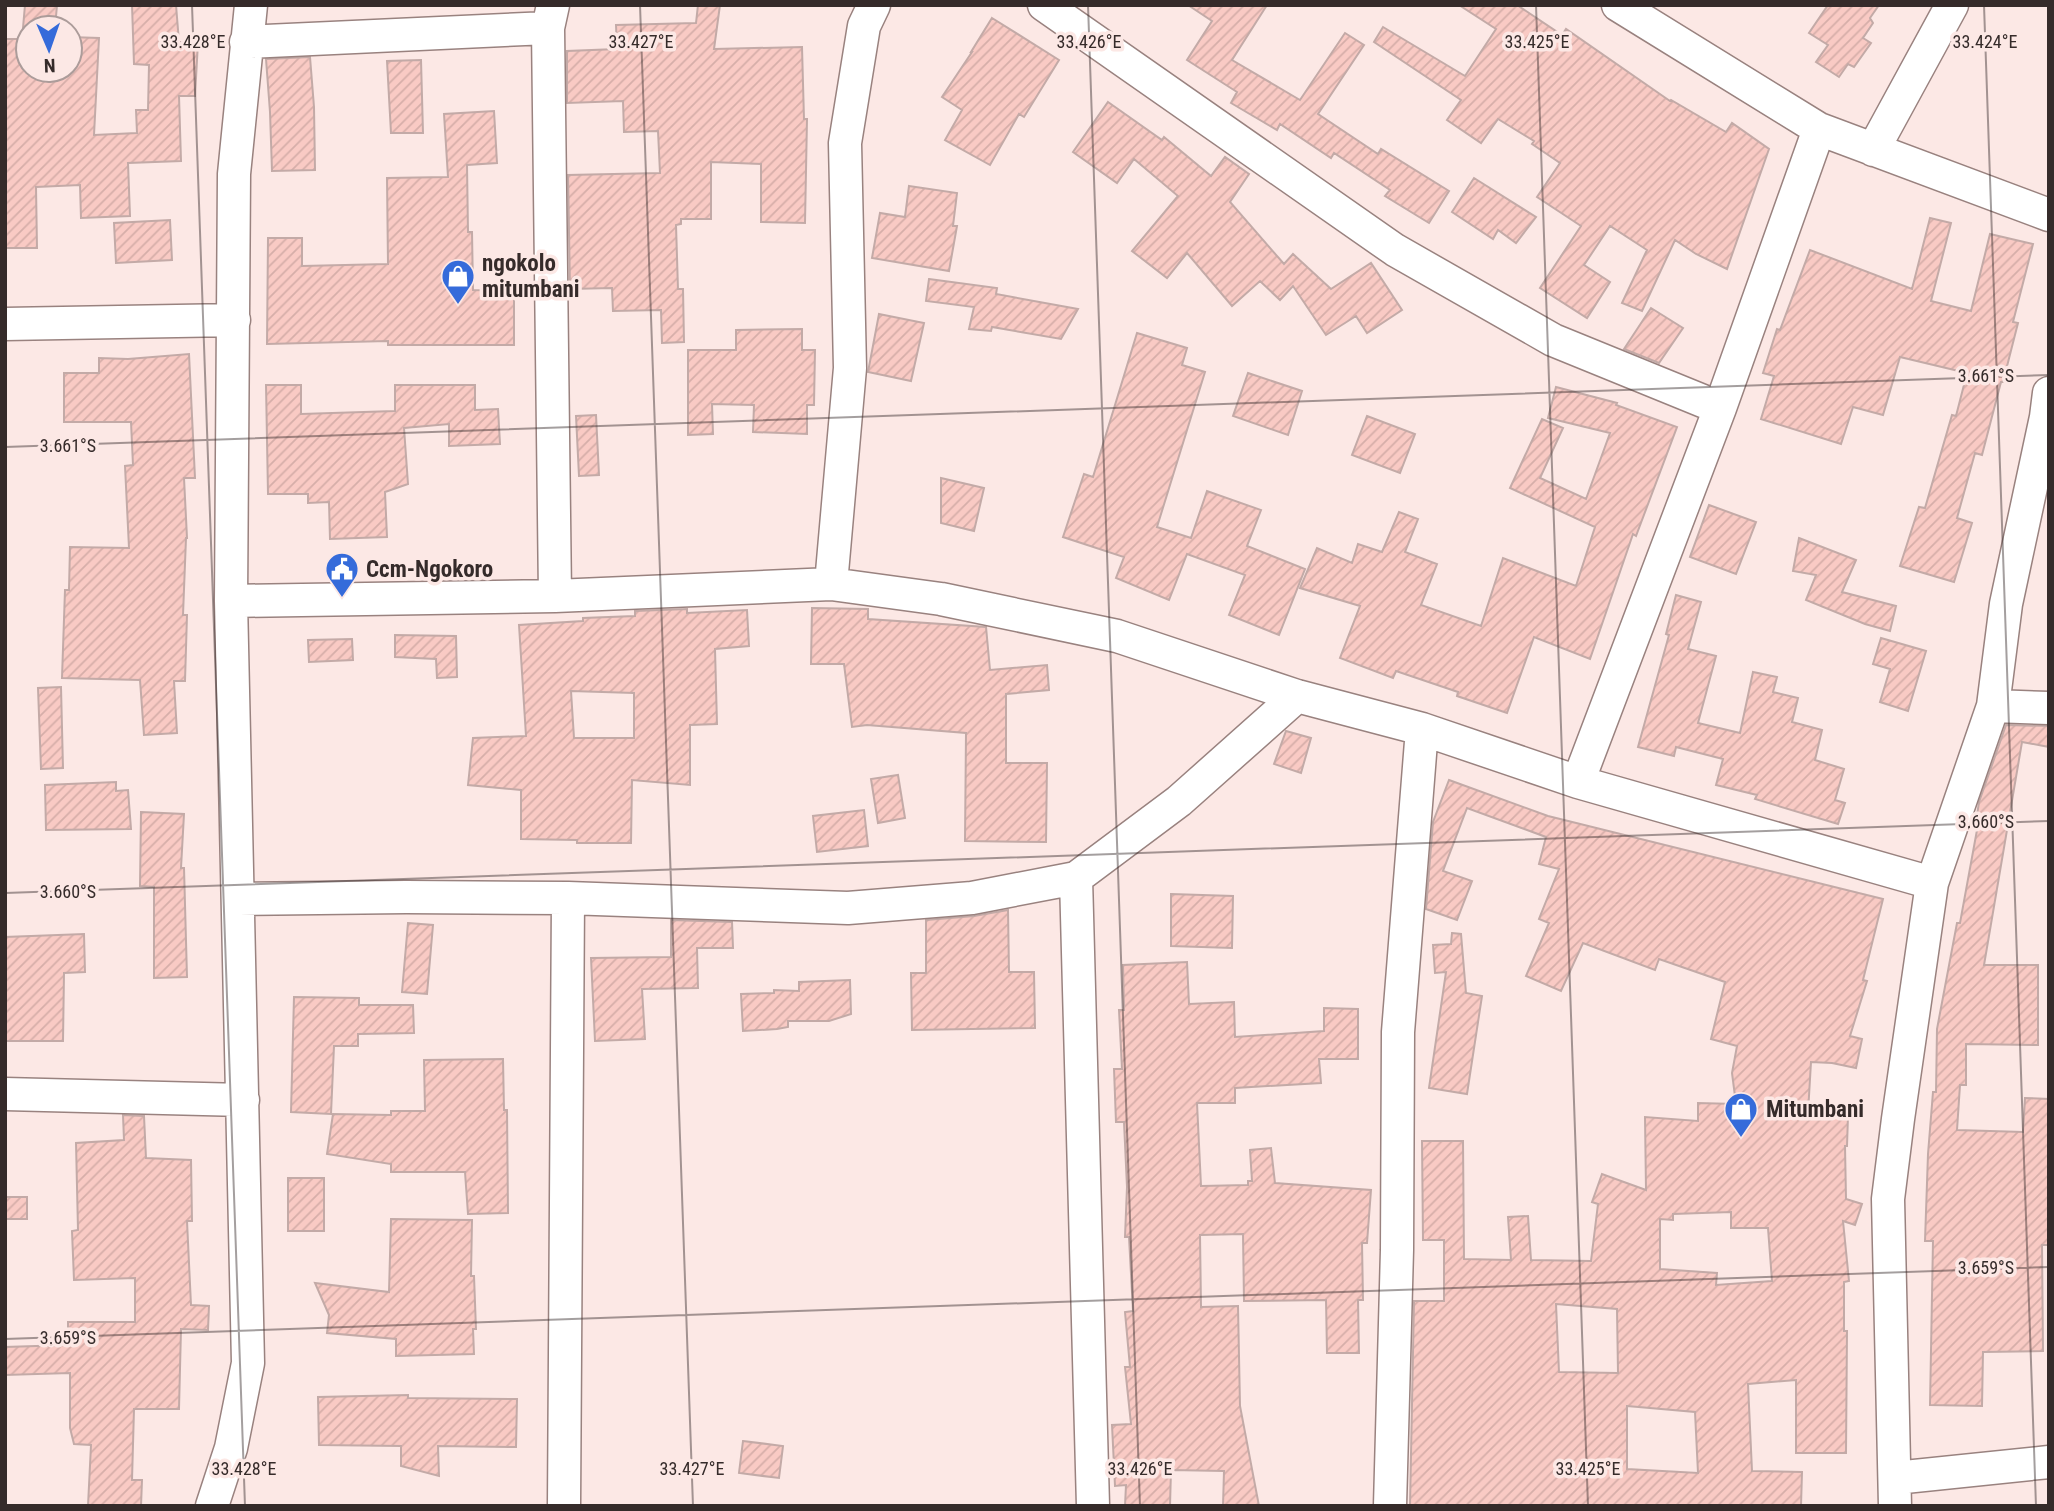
<svg xmlns="http://www.w3.org/2000/svg" width="2054" height="1511" font-family="'Roboto Condensed',sans-serif">
  <style>
    .building { fill: url(#building-hatch); stroke: #c3aaa7; stroke-width: 2; fill-rule: evenodd }
    .lines { fill: none; stroke-linecap: round; stroke-linejoin: round }
    .street-casing { stroke: #99827f; stroke-width: 35 }
    .street { stroke: #fff; stroke-width: 32 }
    .ticks { fill: none; stroke: #352b2a; stroke-width: 2; stroke-opacity: 0.45 }
    .labels { text-anchor: middle; dominant-baseline: central; stroke-width: 7; stroke-linejoin: round; paint-order: stroke }
    .poi-label { font-size: 23px; font-weight: bold; fill: #352b2a; stroke: #fce8e5; text-anchor: start }
    .ticks-label { font-size: 18px; text-anchor: middle; fill: #352b2a; stroke: #fce8e5; stroke-width: 7; stroke-linejoin: round; paint-order: stroke }
  </style>
  <defs>
    <pattern id="building-hatch" width="6" height="6" patternUnits="userSpaceOnUse" patternTransform="scale(1.75)"><rect width="6" height="6" fill="#f9cac4"/><path d="M-1 1l2-2M0 6l6-6M5 7l2-2" fill="none" stroke="#d6aea9"/></pattern>
  </defs>
  <rect width="100%" height="100%" fill="#fce8e5"/>
  <path class="building" d="M25,5H57L55,28H23Z
    M132,5H176L179,42H198L195,96H179L181,161L128,163L130,216L81,218L80,185L36,187L37,248H5V39H28V70H70V37L99,38L94,135L137,133L136,110H148L149,65L134,64Z
    M698,5H720L714,49L802,47L804,119H807L805,223L761,222V164L711,162V219H681V224L676,225L678,289H683L684,342L662,343L661,310L613,311L612,288L570,289L568,175L660,173L658,131L624,132L623,101L567,103V51L617,49L616,25L696,23Z
    M1188,5H1267L1232,60L1300,100L1345,33L1364,45L1318,114L1378,154L1381,149L1449,191L1429,223L1385,196L1390,190L1334,153L1331,158L1280,124L1277,130L1231,103L1237,92L1187,60L1212,21Z
    M1459,5H1517L1562,35L1566,29L1670,101L1671,100L1726,132L1732,123L1769,149L1727,269L1696,254L1675,240L1642,311L1622,303L1647,250L1610,226L1584,265L1610,282L1587,318L1540,288L1581,226L1537,197L1560,163L1532,144L1534,141L1498,119L1481,143L1447,120L1461,100L1374,42L1383,27L1465,76L1496,29Z
    M1828,5H1879L1870,18L1873,23L1863,38L1871,43L1854,67L1848,64L1839,77L1816,62L1828,45L1809,33Z
    M992,18L1059,60L1024,117L1019,114L990,165L945,140L962,110L942,97L972,52H971Z
    M310,57L314,107L315,170L272,171L270,112L266,59Z
    M421,60L423,133H391L387,61Z
    M1108,102L1162,140L1164,137L1211,176L1225,157L1249,174L1230,202L1284,264L1293,254L1331,289L1371,263L1402,310L1367,333L1356,316L1326,335L1293,286L1280,300L1260,281L1232,306L1187,253L1167,278L1132,251L1178,196L1134,159L1117,183L1073,152Z
    M494,111L497,163L467,165L468,232H472L473,290L514,291V345H388V341L267,344L268,238H302V266L388,264L387,178L448,177L444,114Z
    M1474,178L1536,217L1516,243L1498,230L1493,239L1452,212Z
    M909,186L957,193L953,226H957L949,271L872,258L880,213L905,217Z
    M1930,218L1951,223L1931,301L1971,311L1990,234L2033,244L2013,322L2018,323L2003,382H2001L1982,455L1975,453L1957,518L1972,523L1954,582L1900,566L1919,507L1925,508L1952,415L1956,416L1967,373L1900,357L1883,415L1853,407L1841,444L1761,419L1774,376L1763,373L1777,329L1780,330L1810,250L1912,289Z
    M170,220L172,260L116,263L114,223Z
    M929,279L997,288L996,294L1078,309L1061,339L992,327L991,331L969,329L974,307L926,301Z
    M1651,308L1683,328L1659,363L1624,349Z
    M879,314L924,323L911,381L868,372Z
    M802,329V350H815L814,405H807V434L753,432L754,405L712,404L713,434L688,435V350H736V330Z
    M1137,333L1187,348L1182,365L1205,372L1157,527L1191,538L1207,491L1261,510L1247,546L1305,569L1279,635L1229,615L1245,575L1187,554L1169,600L1116,578L1124,557L1063,537L1084,474L1093,477Z
    M189,354L195,478H184L187,538H186L183,615H187L185,681H174L177,733L144,735L140,680L62,678L65,590H69L70,547L129,548L125,466L133,465L131,422H64V373H99V358L128,359Z
    M1248,373L1302,391L1288,435L1233,416Z
    M266,385H301V414L395,411V385H475V410L498,409L500,444L449,446V424L404,428L408,484L385,492L387,537L330,539L329,502L308,503V494H268Z
    M1556,387L1617,403L1616,405L1677,427L1636,536L1633,534L1590,659L1534,637L1507,713L1457,696L1458,692L1396,671L1393,678L1340,658L1360,606L1300,588L1317,548L1352,563L1358,544L1382,552L1399,512L1418,519L1405,552L1437,564L1421,605L1481,626L1503,558L1576,586L1595,527L1510,488L1542,419L1563,428L1540,478L1586,499L1610,433L1548,418Z
    M596,415L599,475L579,476L576,416Z
    M1367,416L1415,434L1400,473L1352,455Z
    M941,478L984,488L974,531L941,523Z
    M1709,505L1756,522L1736,574L1690,557Z
    M1799,538L1856,560L1842,592L1896,606L1890,631L1865,624L1806,600L1816,575L1793,571Z
    M1676,595L1701,602L1688,649L1716,656L1698,723L1740,733L1753,672L1777,677L1773,692L1798,698L1792,722L1822,730L1815,760L1844,769L1835,800L1845,803L1838,824L1755,799L1757,795L1716,785L1723,759L1676,747L1674,756L1638,747L1669,635L1666,634Z
    M812,608L868,609V619L986,627L990,670L1047,665L1049,690L1006,694V763H1047L1046,842L965,841L966,733L867,725L852,727L844,664H811Z
    M687,609V613L747,610L749,646L715,649L717,724L690,725V785L632,780L631,843H577V840L521,839V790L468,785L473,738L526,736L519,625L583,621V618L635,616V611ZM571,691L634,693V738H574Z
    M395,635L456,636L457,677L437,678L436,659L395,657Z
    M1881,638L1926,651L1908,711L1880,702L1890,669L1873,664Z
    M352,639L353,660L309,662L308,640Z
    M61,687L63,768L41,769L38,688Z
    M2006,725L2049,726V747L2022,742L1984,965H2038V1045L1966,1044V1085H1960L1957,1130L2023,1132L2025,1098L2049,1099V1245H2042L2043,1351L1983,1352L1982,1406L1930,1405L1933,1241H1925L1928,1154L1933,1092H1936L1937,1029L1957,923H1960L1977,830L1975,829L1979,802Z
    M1286,731L1311,738L1301,773L1274,764Z
    M898,775L905,818L878,823L871,779Z
    M1449,780L1548,816L1883,899L1863,980L1867,981L1850,1036L1862,1039L1856,1068L1832,1063L1811,1062L1808,1113L1848,1116L1847,1146H1845L1846,1199L1862,1204L1855,1225L1843,1221L1849,1281L1844,1282V1331H1847L1846,1453H1796V1380L1748,1384L1752,1471L1802,1472L1801,1506H1410L1414,1301H1444V1240H1423L1422,1141H1463L1464,1259L1511,1260L1508,1217L1528,1216L1531,1260L1591,1261L1598,1204L1592,1202L1602,1174L1646,1190L1645,1117L1698,1121V1103L1736,1104L1732,1073L1737,1046L1711,1039L1725,982L1659,959L1655,970L1583,943L1561,991L1526,976L1549,923L1539,919L1559,869L1539,864L1546,837L1467,808L1443,871L1472,881L1457,920L1426,909L1433,822ZM1731,1212V1228H1768L1772,1281L1716,1285L1717,1273L1660,1269V1219L1673,1220V1214ZM1556,1304L1617,1309L1618,1373L1559,1372ZM1627,1406L1695,1412L1698,1473L1627,1469Z
    M116,782V791L128,790L131,829L46,830L45,785Z
    M864,810L868,846L817,852L813,816Z
    M141,812L184,814L181,868H184L187,977L154,978V887L140,886Z
    M1171,894L1233,896L1232,948L1171,946Z
    M1008,910L1009,972H1034L1035,1028L912,1030L911,973H926V920L974,916Z
    M671,920L732,922L733,948H697L698,988L642,989L645,1039L595,1041L591,958L671,957Z
    M408,923L433,925L427,994L402,992Z
    M1452,933L1461,934L1466,993L1482,996L1467,1094L1429,1088L1446,972L1435,973L1433,945L1451,944Z
    M84,934L85,972L64,973L63,1041H5V937Z
    M1187,962L1189,1004L1234,1002L1235,1037L1324,1031V1008L1358,1009V1059H1319L1321,1083L1235,1088V1103H1197L1201,1186L1248,1185V1181H1252L1250,1150L1271,1148L1275,1183L1371,1190L1367,1243H1362L1363,1300H1358L1359,1353H1327L1326,1300L1244,1301L1243,1234L1200,1235L1201,1307L1238,1306L1240,1406L1259,1506H1223L1224,1471L1171,1470L1170,1506H1125L1126,1485L1115,1486L1112,1425L1131,1424L1125,1367H1130L1125,1312L1133,1311L1129,1237H1125L1127,1187L1124,1122H1116L1114,1069H1122L1119,1010H1124L1123,965Z
    M850,980L851,1014L829,1021H788V1027L777,1029L743,1031L741,994L774,993V990L799,991V982Z
    M294,997L359,998V1005H413L414,1033L358,1034V1046H334L331,1114L291,1112Z
    M503,1059L504,1110H507L508,1213L468,1214L465,1172H391V1164L327,1154L333,1114L391,1115V1111H425L424,1060Z
    M123,1115L144,1116L146,1158L191,1160L192,1221H187L191,1305L209,1306L208,1330L181,1329L179,1409H134L132,1480H142L141,1506H88L91,1445L74,1444L70,1428V1373L5,1375V1347L68,1345V1322H135V1278L74,1280L72,1231L78,1230L76,1143L124,1140Z
    M288,1178H324V1231H288Z
    M5,1197H27V1219H5Z
    M391,1219L472,1220L471,1276H474L476,1329H473L474,1354L396,1356V1339L327,1333L329,1315L315,1283L389,1292Z
    M408,1395V1398L517,1399L516,1447L438,1446L439,1476L401,1466V1446L319,1445L318,1397Z
    M743,1441L783,1446L779,1478L739,1473Z"/>
  <g class="lines">
    <defs>
      <path id="street" d="M553,5L548,28L555,596
        M1044,5L1395,250L1553,340L1720,408
        M1618,5L1819,129L2049,215
        M246,42L548,28
        M1873,150L1952,5
        M5,324L234,320
        M831,584L850,368L845,143L864,26L874,5
        M231,601L555,596L831,584L941,599L1117,636L1297,696L1422,729L1578,782L1932,883
        M1993,706L2049,708
        M1578,782L1720,408L1819,129
        M1076,878L1093,1506
        M239,899L406,897L568,898L848,908L972,898L1076,878L1179,801L1297,696
        M5,1094L243,1100
        M1895,1478L2049,1462
        M212,1506L231,1448L248,1363L231,601L234,174L251,5
        M564,1506L568,898
        M1390,1506L1397,1250L1398,1032L1422,729
        M1895,1506L1888,1199L1898,1119L1932,883L1993,706L2006,604L2046,417L2049,393"/>
    </defs>
    <use href="#street" class="street-casing"/>
    <use href="#street" class="street"/>
  </g>
  <path class="ticks" d="M192,5L245,1506M640,5L693,1506M1088,5L1140,1506M1536,5L1588,1506M1984,5L2036,1506M5,447L2049,375M5,893L2049,821M5,1339L2049,1267"/>
  <defs>
    <symbol id="shop-pin" viewBox="-11 -11 22 30"><path d="M0 17L-7.5 6A9.5 9.5 0 1 1 7.5 6Z" fill="#356bda" stroke="#fce8e5"/><path d="M-5-2.5h2.3a2.7 3.5 0 0 1 5.4 0H5L5.5 6h-11ZM-1.5-2.5h3a1.5 2.3 0 0 0-3 0Z" fill="#fff"/></symbol>
    <symbol id="civic-pin" viewBox="-11 -11 22 30"><path d="M0 17L-7.5 6A9.5 9.5 0 1 1 7.5 6Z" fill="#356bda" stroke="#fce8e5"/><path d="M-.6-6.5H3V-4.5H.6V-3L4-1V1h2V6H-6V1h2V-1L-.6-3ZM-1.2 2.5V6h2.4V2.5Z" fill="#fff"/></symbol>
  </defs>
  <g fill-rule="evenodd">
    <use href="#shop-pin" x="439" y="257" width="38" height="52"/>
    <use href="#civic-pin" x="323" y="550" width="38" height="52"/>
    <use href="#shop-pin" x="1722" y="1090" width="38" height="52"/>
  </g>
  <g class="labels">
    <g class="poi-label">
      <text x="482" y="263">ngokolo<tspan x="482" dy="26">mitumbani</tspan></text>
      <text x="366" y="569">Ccm-Ngokoro</text>
      <text x="1766" y="1109">Mitumbani</text>
    </g>
  </g>
  <g class="ticks-label">
    <text x="193" y="48">33.428°E</text>
    <text x="641" y="48">33.427°E</text>
    <text x="1089" y="48">33.426°E</text>
    <text x="1537" y="48">33.425°E</text>
    <text x="1985" y="48">33.424°E</text>
    <text x="1986" y="382">3.661°S</text>
    <text x="68" y="452">3.661°S</text>
    <text x="1986" y="828">3.660°S</text>
    <text x="68" y="898">3.660°S</text>
    <text x="1986" y="1274">3.659°S</text>
    <text x="68" y="1344">3.659°S</text>
    <text x="244" y="1475">33.428°E</text>
    <text x="692" y="1475">33.427°E</text>
    <text x="1140" y="1475">33.426°E</text>
    <text x="1588" y="1475">33.425°E</text>
  </g>
  <rect width="2054" height="1511" fill="none" stroke="#352b2a" stroke-width="14"/>
  <g transform="translate(49 49) rotate(178)"><circle r="33" fill="#fce8e5" stroke="#ac9c9a" stroke-width="2"/>
  <path d="M0-5L12 26L0 18L-12 26Z" fill="#356bda"/>
  <text y="-10" font-size="19" font-weight="bold" text-anchor="middle" fill="#352b2a">N</text>
  </g>
</svg>
